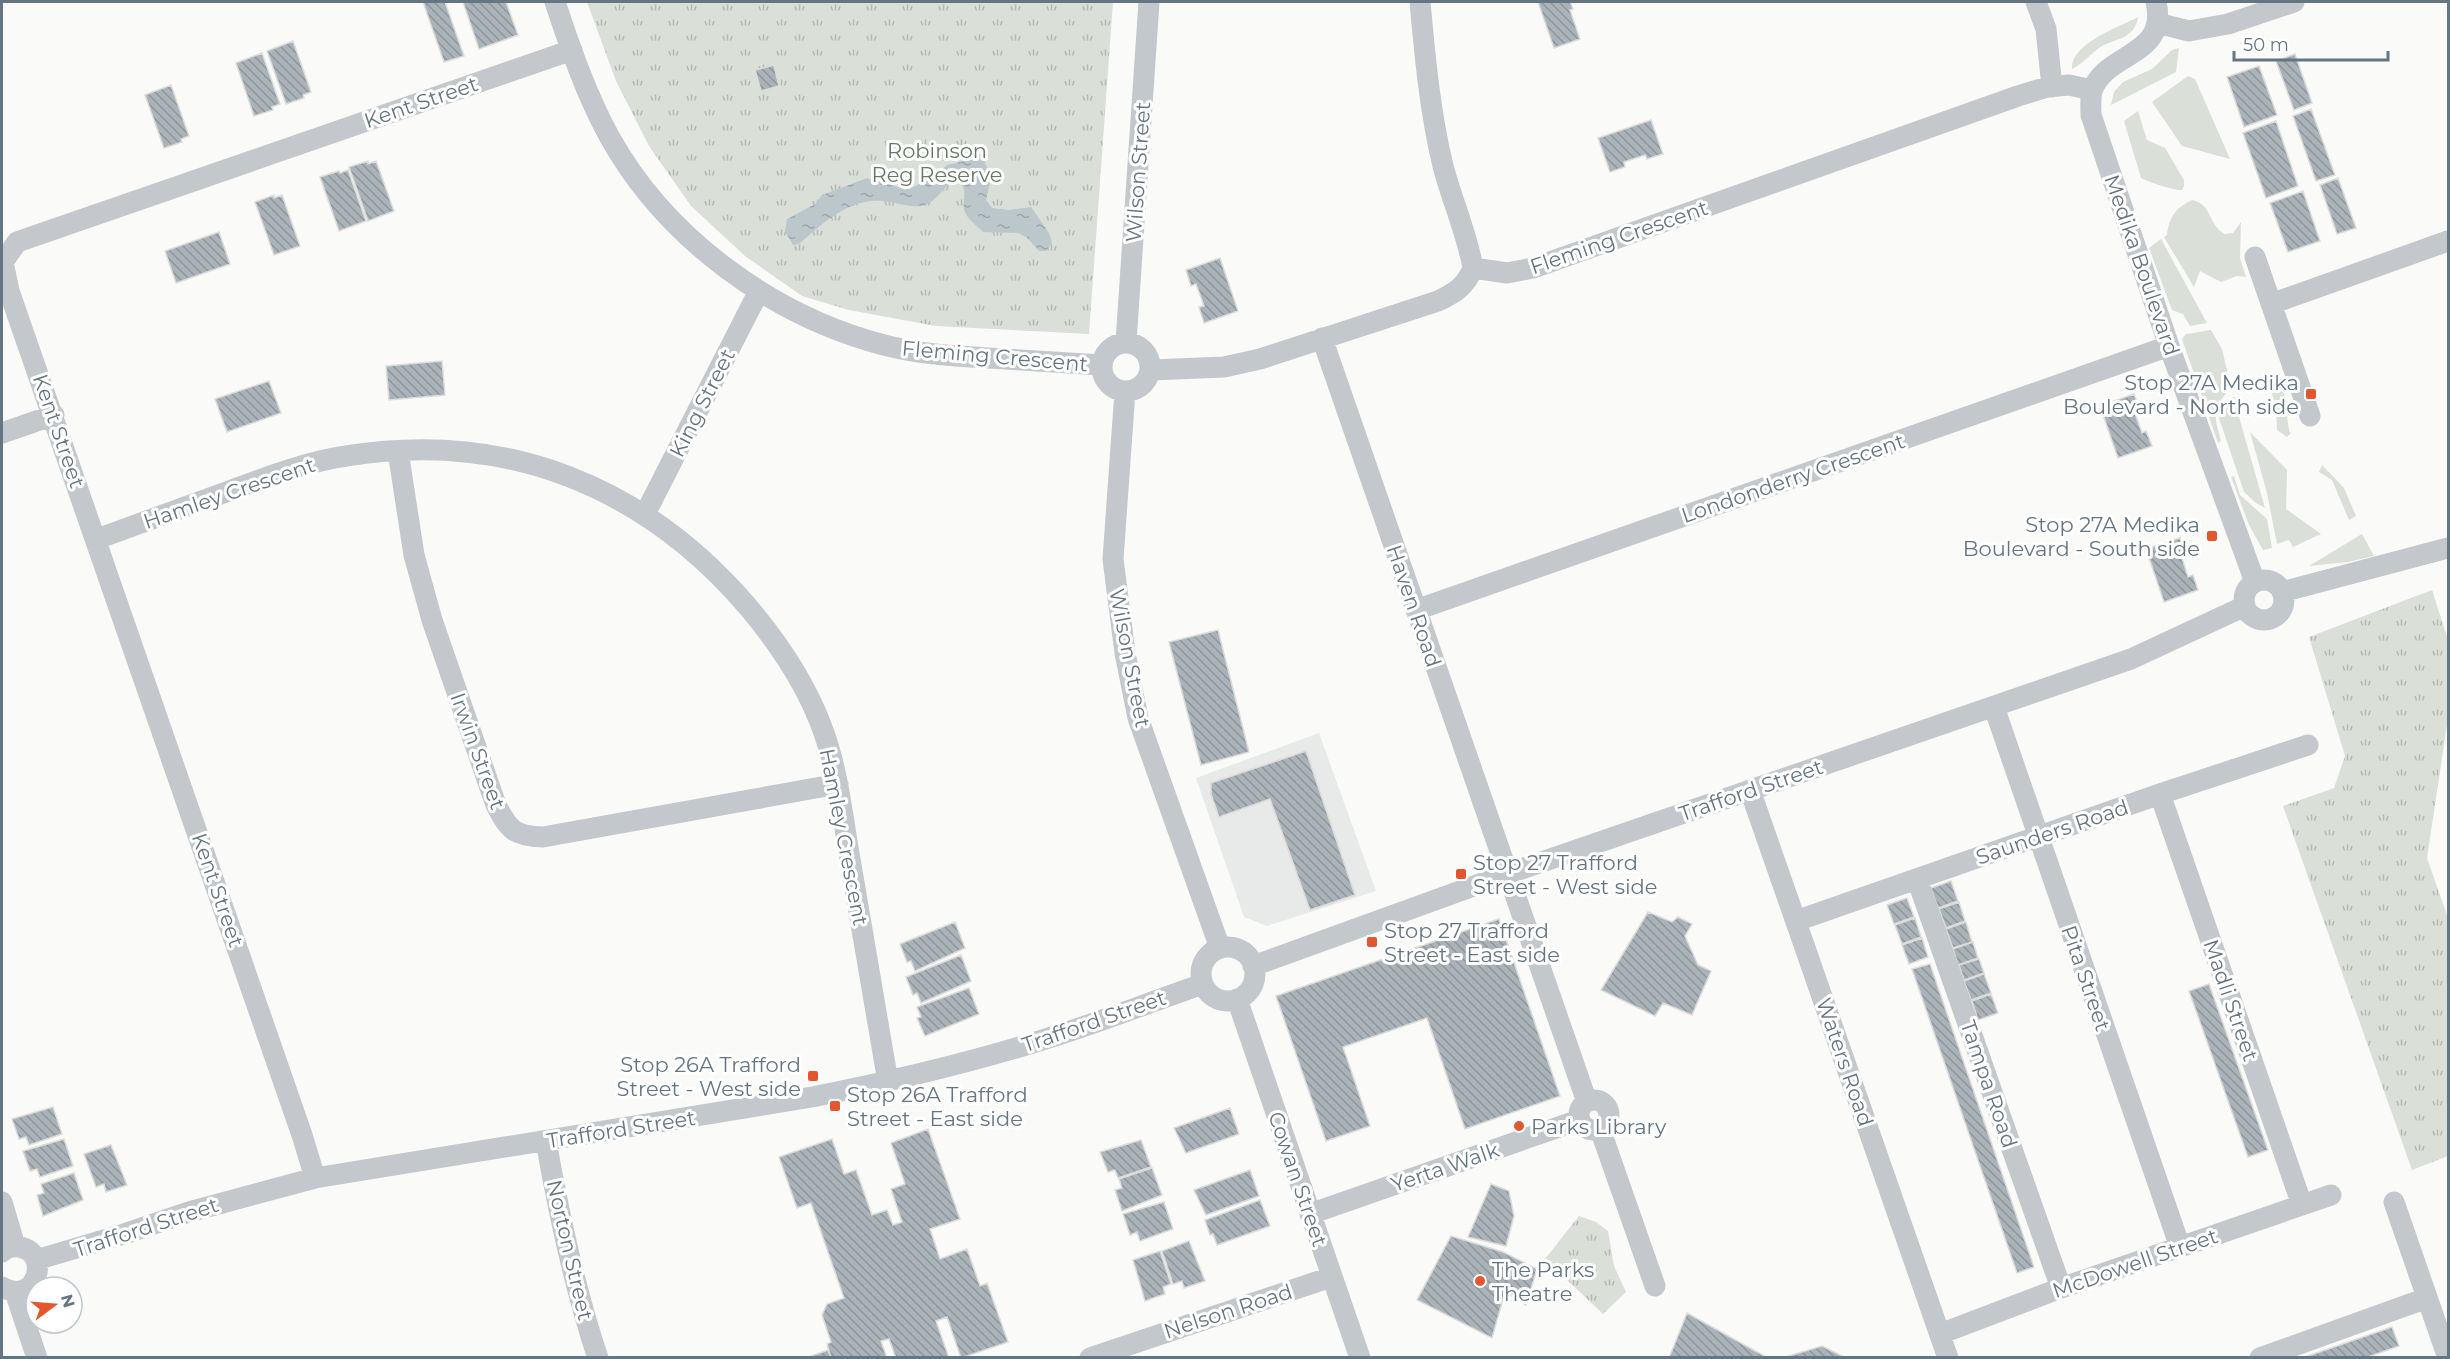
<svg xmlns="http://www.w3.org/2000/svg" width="2450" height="1359" font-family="Montserrat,sans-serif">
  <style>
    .built { fill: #e8e9e9 }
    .green { fill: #dadfd7 }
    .park { fill: url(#park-tufts) }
    .water { fill: url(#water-ripples) }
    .building { fill: url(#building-back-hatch); stroke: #dcdcda; stroke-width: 1.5 }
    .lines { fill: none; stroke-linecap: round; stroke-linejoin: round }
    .minor { stroke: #c3c8cc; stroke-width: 21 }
    .poi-dot { fill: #e4572e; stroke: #fff; stroke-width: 2 }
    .labels { text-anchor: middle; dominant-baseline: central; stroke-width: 6; stroke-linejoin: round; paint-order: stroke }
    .street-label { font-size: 21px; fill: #657683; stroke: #fff }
    .park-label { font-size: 21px; fill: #687a64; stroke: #fff }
    .poi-label { font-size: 21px; fill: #657683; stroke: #fff; text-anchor: start }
  </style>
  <defs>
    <pattern id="park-tufts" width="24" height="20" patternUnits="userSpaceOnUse" patternTransform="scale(1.5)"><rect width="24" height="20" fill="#dadfd7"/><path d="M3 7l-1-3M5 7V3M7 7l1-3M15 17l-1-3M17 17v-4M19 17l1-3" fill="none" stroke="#b4b9b4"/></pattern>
    <pattern id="water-ripples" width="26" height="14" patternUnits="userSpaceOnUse" patternTransform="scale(1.5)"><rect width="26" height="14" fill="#bbc7cb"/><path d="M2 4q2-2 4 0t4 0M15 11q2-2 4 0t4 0" fill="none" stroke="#9ca6aa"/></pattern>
    <pattern id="building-back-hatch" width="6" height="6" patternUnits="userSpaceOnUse" patternTransform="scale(1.5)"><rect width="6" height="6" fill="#aab3b9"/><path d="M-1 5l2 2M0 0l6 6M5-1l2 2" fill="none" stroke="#8e969c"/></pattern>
  </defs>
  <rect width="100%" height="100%" fill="#fafaf8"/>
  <path class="built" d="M1319,733L1376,891L1267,926L1244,917L1196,778Z"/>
  <path class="green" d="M2138,17C2135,40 2114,38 2099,48C2089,55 2083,64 2072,69C2070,44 2119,27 2138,17Z
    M2179,48L2176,72L2111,105L2114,92L2123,82L2152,69L2172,50Z
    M2188,76L2195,79L2230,159L2182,146L2152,102Z
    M2138,111L2147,140L2165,148L2184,180V186L2182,190C2176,191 2148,182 2141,178L2124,121Z
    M2192,200C2213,204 2208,226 2225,234L2233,233L2241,222L2240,258L2246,277L2237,276L2221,282L2200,271L2194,287L2164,237L2167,235C2169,218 2175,208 2192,200Z
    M2161,239L2207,323L2190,326L2183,314L2172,310L2149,248Z
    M2211,330L2222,349L2231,388C2211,409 2214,415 2221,441L2218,443L2182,339L2186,334Z
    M2283,383L2289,431L2291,433L2287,437L2277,430L2276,406L2270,388Z
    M2235,397L2237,410L2265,508L2256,503L2244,492L2219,418L2220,405L2228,399Z
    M2250,432L2287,470L2286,509L2321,534L2293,547L2289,540L2277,544L2267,493Z
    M2322,465L2344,488L2356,516L2349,520L2332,480L2319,472Z
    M2234,476L2240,495L2267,519L2272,548L2263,550L2249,525L2231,477Z
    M2362,534L2374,556L2348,562L2309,566Z"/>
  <path class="park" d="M587,2H1113L1089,334L936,326L849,310L802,296L745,256L691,206L649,146L616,81Z
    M2432,590L2448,640V718L2427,858L2448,918V1156L2412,1170L2283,806L2334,788L2345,756L2309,637Z
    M1579,1216L1596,1222L1608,1231L1614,1266L1626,1292L1603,1314L1545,1259Z"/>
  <path class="water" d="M976,158L984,160L991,178L986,200L992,208L1009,210L1031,207L1049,233L1052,243L1046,251H1039L1026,237L1018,233L983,232C976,225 966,218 964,209C962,197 969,190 958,182C942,183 940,200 925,205C912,209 896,202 883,201C849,198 823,223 799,244L793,245L785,231L787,219L815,204L822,195L867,178L908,190L934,176L947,165Z"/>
  <path class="building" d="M423,2H445L464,56L444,62Z
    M463,2H506L518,35L479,49Z
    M1538,2H1570L1573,9L1570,10L1580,39L1554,48Z
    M293,41L311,92L303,95L304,98L286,104L267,51Z
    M262,53L280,104L272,107L273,110L254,116L236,63Z
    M2295,54L2312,103L2294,110L2276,61Z
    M774,65L779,86L761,91L755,70Z
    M2259,66L2277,115L2244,127L2227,77Z
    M171,85L189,136L181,139L182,142L164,148L145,95Z
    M2311,109L2335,175L2316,181L2293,116Z
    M1651,120L1663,154L1647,159L1645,155L1624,162L1625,167L1610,172L1598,138Z
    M2276,121L2298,186L2266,198L2243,133Z
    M368,161V164L376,161L394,211L368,221L349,167Z
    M348,170L366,221L339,231L320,177L339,171L340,173Z
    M2338,178L2356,228L2337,234L2320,185Z
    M2303,191L2320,241L2288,252L2270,203Z
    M274,195V198L282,195L300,246L274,255L255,202Z
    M219,232L230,264L176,283L165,251Z
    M1220,258L1238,311L1204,323L1199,307L1204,306L1196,284L1191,286L1186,270Z
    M442,361L445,395L389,400L386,366Z
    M269,381L281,413L227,432L215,399Z
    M2134,394L2139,409L2134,411L2142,433L2146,431L2152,446L2118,458L2100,406Z
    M2180,538L2185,553L2181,555L2188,577L2193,575L2198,590L2164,602L2146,549Z
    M1218,630L1249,752L1201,765L1169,642Z
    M1306,751L1355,895L1310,910L1270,799L1219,817L1211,794V783Z
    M1951,881L1958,901L1938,908L1931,888Z
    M1907,898L1914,917L1894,924L1887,905Z
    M1959,902L1965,921L1946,928L1939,909Z
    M1648,912L1672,922L1678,917L1692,924L1685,936L1698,965L1711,971L1692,1015L1663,1003L1655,1016L1601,990Z
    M1915,918L1921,937L1902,944L1895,925Z
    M1499,919L1560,1096L1465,1129L1427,1018L1343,1047L1370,1126L1326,1141L1276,996Z
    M955,922L965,948L915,971L911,961L907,962L900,944Z
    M1966,922L1972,942L1953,948L1946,929Z
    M1922,938L1928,957L1909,964L1902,945Z
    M1973,942L1978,958L1958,965L1953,949Z
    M961,955L971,981L921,1003L917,993L913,995L906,977Z
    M1979,959L1984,973L1964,980L1959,965Z
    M1930,964L2034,1267L2017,1273L1912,969Z
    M1984,974L1991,993L1971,1000L1964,981Z
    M2209,984L2268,1150L2248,1157L2189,991Z
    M969,988L979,1014L925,1036L917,1018L921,1017L917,1007Z
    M1991,994L1998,1013L1978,1020L1972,1001Z
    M53,1107L62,1134L29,1145L26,1137L19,1139L12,1119Z
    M1230,1108L1239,1134L1186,1153L1174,1128Z
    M928,1129L960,1219L930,1229L940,1259L967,1249L980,1286L987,1283L1008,1342L961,1358L947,1317L936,1321L949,1358H896L889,1339L881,1341L887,1358H831L827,1344L831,1342L822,1315L827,1304L844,1298L811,1203L797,1208L779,1157L832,1139L844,1174L856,1170L872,1215L887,1210L893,1225L902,1222L891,1189L905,1184L891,1143Z
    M64,1139L73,1166L40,1177L37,1169L30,1171L23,1151Z
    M1141,1140L1151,1167L1118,1178L1115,1170L1108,1172L1100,1152Z
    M111,1145L127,1185L106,1192L104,1184L96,1187L84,1154Z
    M1152,1168L1162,1195L1122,1211L1115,1190L1122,1188L1119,1179Z
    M1250,1170L1259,1196L1206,1215L1194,1190Z
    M74,1173L83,1200L43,1216L37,1195L44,1193L41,1184Z
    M1491,1184L1509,1191L1514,1216L1506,1246L1468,1237Z
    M1260,1200L1270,1226L1217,1245L1213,1234L1210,1235L1205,1220Z
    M1164,1202L1173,1229L1140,1241L1137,1232L1130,1235L1123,1214Z
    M1451,1236L1503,1252L1537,1269L1526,1305L1505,1292L1492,1338L1417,1300Z
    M1189,1241L1205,1281L1184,1288L1182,1281L1173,1284L1162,1251Z
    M1160,1251L1171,1284L1163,1287L1165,1294L1145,1301L1133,1260Z
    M1687,1313L1768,1358H1669Z
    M2392,1327L2399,1346L2365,1358H2302Z
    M1822,1346L1846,1358H1782Z
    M828,1350L831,1358H806Z"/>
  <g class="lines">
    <path class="minor" d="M555,2C570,47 586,94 609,136C666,239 773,316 884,345C918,354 954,356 988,358C1026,360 1064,363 1102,365
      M1420,2C1425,57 1430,112 1443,166C1452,201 1467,233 1473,268
      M2036,2L2046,29L2052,87
      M2156,2C2169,57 2105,52 2092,91C2090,99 2091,107 2091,115L2169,346L2255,582
      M2157,23L2189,31L2228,24L2294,2
      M2255,257L2310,416
      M2271,304L2448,241
      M1322,338L1587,1102
      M1126,342L1149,2
      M1102 367a24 24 0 1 1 48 0a24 24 0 1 1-48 0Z
      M1151,370L1224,367L1260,359L1438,301C1455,293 1466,286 1473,268L1507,273L1533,268L2018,96L2047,87L2069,85L2092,90
      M1125,391L1113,559L1125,653L1138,718L1220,948
      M2,433L54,415
      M398,451L414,555L432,620L496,805C509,830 514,836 543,837L838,784
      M645,514L759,291
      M97,539C141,523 185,507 229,491C267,477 306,462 346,456C506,430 645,486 749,608C780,645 808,687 824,733C839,775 843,821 851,865C863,937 875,1009 888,1082
      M2244 600a20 20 0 1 1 40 0a20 20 0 1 1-40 0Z
      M2282,592L2448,548
      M1416,610L2169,346
      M1994,707L2180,1247
      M1750,790L1948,1358
      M2160,794L2302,1205
      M1917,879L2061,1288
      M1796,921L2160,794L2308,745
      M1201 974a27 27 0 1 1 54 0a27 27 0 1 1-54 0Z
      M1253,966L1507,874L2131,659L2245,606
      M1237,999L1360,1358
      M1579 1115a15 15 0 1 1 30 0a15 15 0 1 1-30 0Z
      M1600,1129L1655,1286
      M546,1141C559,1215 574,1287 598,1358
      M315,1178L302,1135L9,291L3,262L17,242L572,50
      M2,1202L15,1246
      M2394,1202L2448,1358
      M1310,1214L1579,1120
      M2,1252C7,1247 12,1246 19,1247C52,1252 37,1307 2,1287
      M36,1260L124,1234L189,1212L315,1178L812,1097C893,1081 973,1062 1052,1037C1103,1021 1153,1001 1203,984
      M15,1292L37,1358
      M1940,1334L2061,1288L2331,1195
      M1090,1358L1331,1277
      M2260,1358L2427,1298"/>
  </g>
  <g class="poi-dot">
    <rect x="2305" y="388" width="12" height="12" rx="3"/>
    <rect x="2206" y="530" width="12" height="12" rx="3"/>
    <rect x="1455" y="868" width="12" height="12" rx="3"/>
    <rect x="1366" y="936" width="12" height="12" rx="3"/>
    <rect x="807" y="1070" width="12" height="12" rx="3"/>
    <rect x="829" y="1100" width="12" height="12" rx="3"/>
    <circle cx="1519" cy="1126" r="6"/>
    <circle cx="1480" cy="1281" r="6"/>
  </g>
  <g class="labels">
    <g class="street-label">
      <text transform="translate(421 102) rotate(-19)">Kent Street</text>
      <text transform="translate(1138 172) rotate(-86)">Wilson Street</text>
      <text transform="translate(1619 237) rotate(-19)">Fleming Crescent</text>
      <text transform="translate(2142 265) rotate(71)">Medika Boulevard</text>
      <text transform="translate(995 356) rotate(5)">Fleming Crescent</text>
      <text transform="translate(702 403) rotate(-63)">King Street</text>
      <text transform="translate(59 431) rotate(71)">Kent Street</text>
      <text transform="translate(1793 478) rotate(-19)">Londonderry Crescent</text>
      <text transform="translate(229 493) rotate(-19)">Hamley Crescent</text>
      <text transform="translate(1414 606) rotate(71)">Haven Road</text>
      <text transform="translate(1130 658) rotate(79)">Wilson Street</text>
      <text transform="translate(478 751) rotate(70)">Irwin Street</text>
      <text transform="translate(1751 790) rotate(-19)">Trafford Street</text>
      <text transform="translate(2052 832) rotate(-19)">Saunders Road</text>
      <text transform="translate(844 837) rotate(79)">Hamley Crescent</text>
      <text transform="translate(218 890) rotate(71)">Kent Street</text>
      <text transform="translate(2086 978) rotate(71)">Pita Street</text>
      <text transform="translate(2231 1000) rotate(71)">Madli Street</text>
      <text transform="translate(1094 1021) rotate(-19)">Trafford Street</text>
      <text transform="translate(1845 1062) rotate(71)">Waters Road</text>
      <text transform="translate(1989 1084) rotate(71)">Tampa Road</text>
      <text transform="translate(621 1129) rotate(-9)">Trafford Street</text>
      <text transform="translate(1445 1167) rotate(-19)">Yerta Walk</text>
      <text transform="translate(1298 1179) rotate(71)">Cowan Street</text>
      <text transform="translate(146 1227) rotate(-18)">Trafford Street</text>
      <text transform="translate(570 1250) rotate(77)">Norton Street</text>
      <text transform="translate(2135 1263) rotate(-19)">McDowell Street</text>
      <text transform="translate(1228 1311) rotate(-18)">Nelson Road</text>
    </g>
    <g class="park-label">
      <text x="937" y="150">Robinson<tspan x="937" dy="24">Reg Reserve</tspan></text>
    </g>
    <g class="poi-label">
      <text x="2299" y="382" text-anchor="end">Stop 27A Medika<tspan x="2299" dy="24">Boulevard - North side</tspan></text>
      <text x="2200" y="524" text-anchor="end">Stop 27A Medika<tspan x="2200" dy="24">Boulevard - South side</tspan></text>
      <text x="1473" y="862">Stop 27 Trafford<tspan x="1473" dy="24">Street - West side</tspan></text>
      <text x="1384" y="930">Stop 27 Trafford<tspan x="1384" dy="24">Street - East side</tspan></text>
      <text x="801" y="1064" text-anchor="end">Stop 26A Trafford<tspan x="801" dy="24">Street - West side</tspan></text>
      <text x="847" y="1094">Stop 26A Trafford<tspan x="847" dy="24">Street - East side</tspan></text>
      <text x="1531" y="1126">Parks Library</text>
      <text x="1492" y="1269">The Parks<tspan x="1492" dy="24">Theatre</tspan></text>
    </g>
  </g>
  <rect width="2450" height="1359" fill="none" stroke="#657683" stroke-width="6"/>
  <g transform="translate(54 1305) rotate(74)"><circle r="28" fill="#ffffff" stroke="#c1c8cd" stroke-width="1.5"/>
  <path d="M0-4.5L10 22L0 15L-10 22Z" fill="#e4572e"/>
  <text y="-9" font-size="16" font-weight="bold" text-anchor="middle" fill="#657683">N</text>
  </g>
  <path d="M2234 51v9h154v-9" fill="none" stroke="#657683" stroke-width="3"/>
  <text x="2243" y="51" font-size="18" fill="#657683" stroke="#ffffff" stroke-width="4.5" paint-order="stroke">50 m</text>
</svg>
